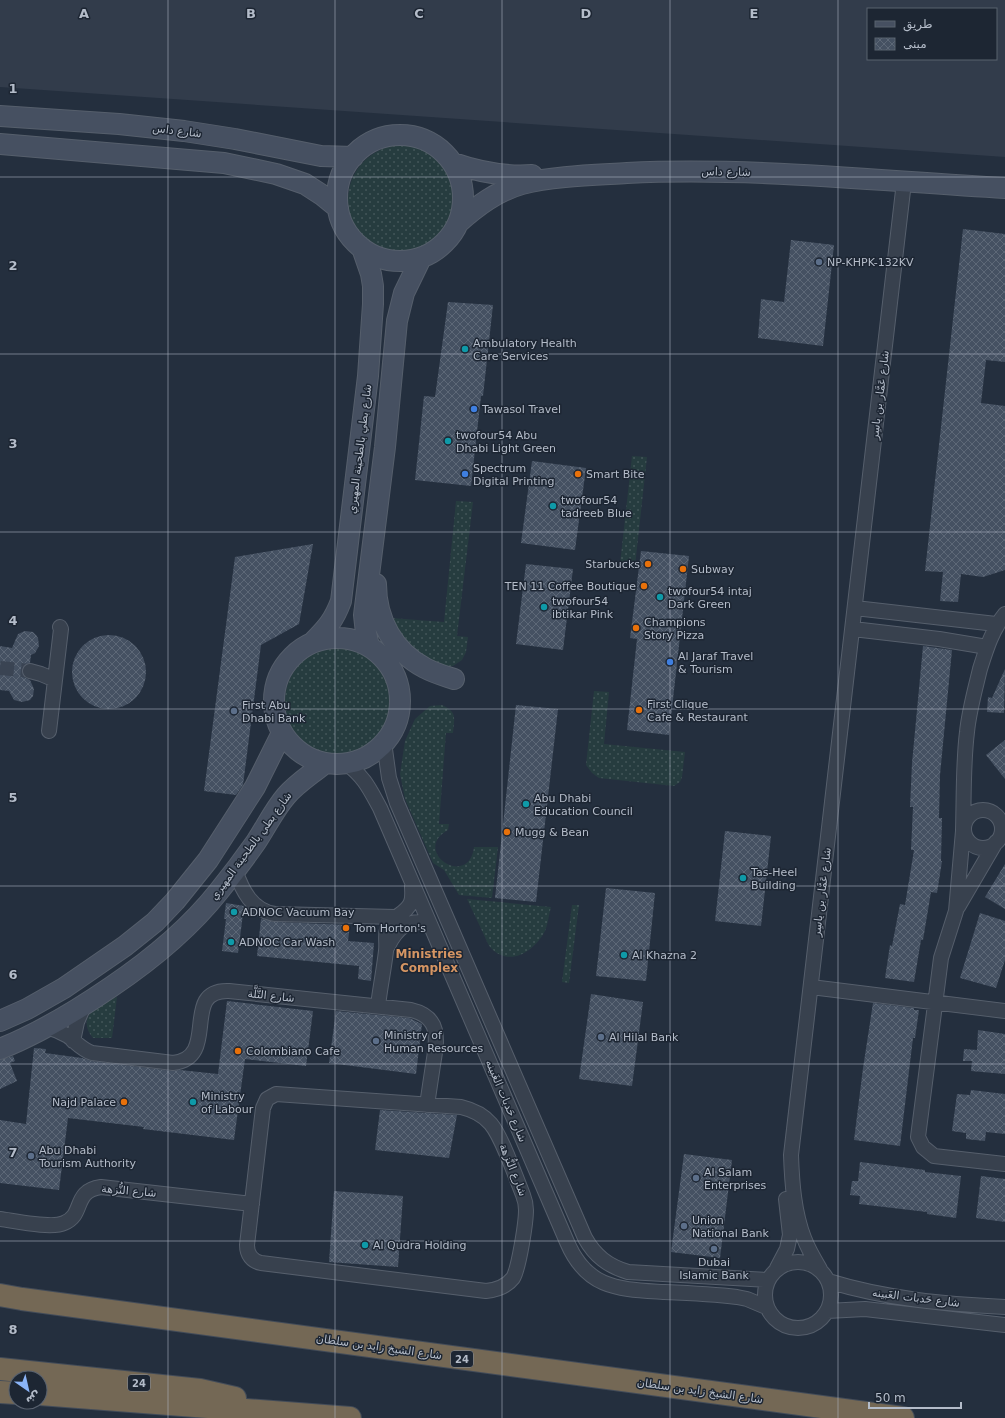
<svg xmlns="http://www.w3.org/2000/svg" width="1005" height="1418" font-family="'DejaVu Sans','Noto Sans Arabic',sans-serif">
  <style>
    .airport { fill: #323c4b; fill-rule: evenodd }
    .grass { fill: url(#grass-dots) }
    .building { fill: url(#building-cross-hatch) }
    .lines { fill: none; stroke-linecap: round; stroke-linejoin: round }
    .street-tunnel { stroke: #3a4453; stroke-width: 14; stroke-dasharray: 14 7; stroke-linecap: butt }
    .street-casing { stroke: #565f6c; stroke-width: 16 }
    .secondary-casing { stroke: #565f6c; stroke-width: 22 }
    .highway-casing { stroke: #434c59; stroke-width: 24 }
    .street { stroke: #38414e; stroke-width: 14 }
    .secondary { stroke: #465061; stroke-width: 20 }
    .highway { stroke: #746855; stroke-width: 22 }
    .grid { fill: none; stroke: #b4bcc9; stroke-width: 1; stroke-opacity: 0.55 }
    .service-dot { fill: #5c6f8a; stroke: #1d2633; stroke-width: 1.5 }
    .culture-dot { fill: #0f9aa8; stroke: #1d2633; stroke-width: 1.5 }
    .shop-dot { fill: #3f7fe0; stroke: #1d2633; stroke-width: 1.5 }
    .food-dot { fill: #e8710a; stroke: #1d2633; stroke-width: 1.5 }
    .labels { text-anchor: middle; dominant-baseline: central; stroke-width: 3; stroke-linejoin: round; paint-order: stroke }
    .shield { fill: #1d2633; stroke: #878f9c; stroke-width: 1 }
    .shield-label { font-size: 10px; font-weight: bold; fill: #b4bcc9 }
    .street-label { font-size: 11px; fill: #b4bcc9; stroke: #1d2633 }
    .poi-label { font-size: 11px; fill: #b4bcc9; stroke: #1d2633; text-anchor: start }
    .neighbourhood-label { font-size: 12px; font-weight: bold; fill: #d59563; stroke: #1d2633 }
    .grid-label { font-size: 13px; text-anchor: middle; font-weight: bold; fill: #b4bcc9; stroke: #1d2633; stroke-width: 3; stroke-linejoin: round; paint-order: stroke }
  </style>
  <defs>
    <pattern id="grass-dots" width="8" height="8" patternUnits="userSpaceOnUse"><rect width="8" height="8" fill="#263c3f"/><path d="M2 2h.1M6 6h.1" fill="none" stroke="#435659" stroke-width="1.8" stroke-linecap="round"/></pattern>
    <pattern id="building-cross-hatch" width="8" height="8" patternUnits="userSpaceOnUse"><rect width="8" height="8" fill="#455162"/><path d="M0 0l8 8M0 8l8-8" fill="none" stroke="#5d6877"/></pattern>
  </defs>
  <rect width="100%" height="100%" fill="#242f3e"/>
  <path class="airport" d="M0,0H1005V157L0,87ZM868,9H996V59H868Z"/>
  <path class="grass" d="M348 200a55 55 0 1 1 110 0a55 55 0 1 1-110 0Z
    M632,456L647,457L635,566L620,564Z
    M456,501L473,502L457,636L468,637L466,652L462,660L453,666L444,668L435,666L403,639L391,618L444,622Z
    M285 701a53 53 0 1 1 106 0a53 53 0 1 1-106 0Z
    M594,691L609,692L604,744L685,752L682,777L680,782L674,786L599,778L592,773L586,765Z
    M442,705C458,712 454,719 453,733H446L439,824H449L448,830C410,851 469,890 474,847H498L492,898L459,895L444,870L433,863L405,799L400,774L405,741L415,719L430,706Z
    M467,899L551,907C549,914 548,924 545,931C534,952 509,968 490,947C487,943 485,937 483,933C478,922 472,910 467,899Z
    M572,905H579L569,983L562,982Z
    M117,997L112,1038H93C75,1017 99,1003 117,997Z"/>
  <path class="building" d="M963,229L1005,234V362L986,360L981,403L1005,406V570L983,577L961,574L958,602L940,601L943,572L925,571Z
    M791,240L834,245L823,346L758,338L761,299L784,302Z
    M448,302L493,305L483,396H481L471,486L415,480L424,396L435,397Z
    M532,461L586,468L575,550L521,543Z
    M313,544L299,624L261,645L243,785L236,795L204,791L235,557Z
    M641,551L689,556L669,735L627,730L637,639L630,638Z
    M526,564L573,569L563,650L516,644Z
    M25,631L33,632L36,635L38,638L39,646L35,653L31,655L30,663L24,665L22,668V673L24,677L30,680L34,689L33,696L30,700L22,702L14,700L9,691L0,690V646L12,648L18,634Z
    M72 672a37 37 0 1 1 74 0a37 37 0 1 1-74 0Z
    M923,646L952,650L940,775L939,818H942L941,861H942L937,893L931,892L923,940H921L914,982L885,978L890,945L892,946L900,904L905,905L914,850H911L913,807H910L912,763Z
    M1005,669L1004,713L987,712L988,697L992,698Z
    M516,705L558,709L536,902L495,898Z
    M1005,740V779L986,755Z
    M725,831L771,836L761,926L715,921Z
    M1005,864V909L985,897Z
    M606,888L655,893L646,981L596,976Z
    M226,903L244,906L238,953L222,951L226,919H224Z
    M980,913L1005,921V960L996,988L960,978Z
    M261,919L275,922L350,925L348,941L374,943L371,981L358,979L359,966L257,956Z
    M591,994L643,1002L632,1086L579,1079Z
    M227,1001L313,1011L306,1066L245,1059L234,1140L143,1129L144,1127L68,1118L59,1190L0,1183V1120L26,1124L34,1048L46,1049L45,1053L82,1058L91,1061L172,1071L180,1070L218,1074Z
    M873,1003L914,1008V1010H919L915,1038H913L900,1146L854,1140L863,1068Z
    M336,1011L409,1018L422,1024L416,1074L329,1063Z
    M978,1030L1005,1034V1074L971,1071L972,1061H963L964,1049L977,1050Z
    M13,1056L15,1061L10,1063L17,1081L0,1089V1060Z
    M971,1090L1005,1094V1134L986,1132L985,1141L966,1139V1133L952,1131L957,1094L970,1095Z
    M380,1110L457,1115L449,1158L375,1150Z
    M684,1154L732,1160L720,1258L671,1252Z
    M860,1162L925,1170V1172L961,1176L956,1218L927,1214V1212L859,1204L860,1196L850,1195L852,1181H858Z
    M981,1176L1005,1179V1222L976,1218Z
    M334,1191L403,1196L398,1267L329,1262Z"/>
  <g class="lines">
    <path class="street-tunnel" d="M0,668L30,671"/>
    <defs>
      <path id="street" d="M855,608L996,624
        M853,629L939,639L987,647
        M30,671L41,674L55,680
        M49,731L61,629L60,627
        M384,742L389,778L397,803L585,1238C595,1256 608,1266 628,1272L767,1280
        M346,763C365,778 369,788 380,808L567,1242C587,1289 618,1289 663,1292C687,1293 712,1294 737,1297L747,1299L766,1307
        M964 829a19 19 0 1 1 38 0a19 19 0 1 1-38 0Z
        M963,830C964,798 963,764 967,732C969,711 975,690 980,669C986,650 992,630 1005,614
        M963,831L956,911L941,958L918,1137L923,1147L934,1156L1005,1164
        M235,870C242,890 252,911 275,914L395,917
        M958,907L996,842
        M388,946C397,928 408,918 430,924
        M811,987L1005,1011
        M378,1006C380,988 384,969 386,951C387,943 385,936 387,929C391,916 407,914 411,902C413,897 412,891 412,886
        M46,1027C54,1029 61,1032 68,1036C76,1042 81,1049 92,1053L173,1063C221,1058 179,989 229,991L411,1010C442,1017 437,1041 433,1065C431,1078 429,1092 427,1105
        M73,1041L77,1022L84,1006
        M276,1094L461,1107C491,1114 497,1131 508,1157C513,1169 518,1182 523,1195C525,1200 526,1205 526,1210C526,1222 519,1268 513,1278C506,1287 497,1290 486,1291L261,1263C252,1261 247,1255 247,1245L263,1108L267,1099Z
        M0,1219C15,1221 52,1229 64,1223C85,1215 72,1191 101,1187L252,1204
        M765 1295a33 33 0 1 1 66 0a33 33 0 1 1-66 0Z
        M777,1268L787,1249L790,1235L786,1199
        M820,1269C814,1259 808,1249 804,1238C794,1212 792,1183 791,1155L904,182
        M828,1281C886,1299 945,1304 1005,1307
        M827,1311L865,1309L1005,1325"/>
      <path id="secondary" d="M0,116L119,124L184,131L235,139L321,156L353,157
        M337 198a63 63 0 1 1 126 0a63 63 0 1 1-126 0Z
        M0,144L224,163L276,174L305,184L322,195L338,208
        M453,163C479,172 505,177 532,175
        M458,223C477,206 497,191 522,184C553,176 595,175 627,173C753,167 879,181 1005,188
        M376,584C376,620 394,652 425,668C434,673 445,676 454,679
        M274 701a63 63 0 1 1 126 0a63 63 0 1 1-126 0Z
        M313,642C327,628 334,620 341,601L368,376L373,304V286L371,274L362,248
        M369,646L366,633L364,615L385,447L397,321L404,293L421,258
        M0,1021L27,1009L64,988L125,946L155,922L175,901L208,860L255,787L282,733
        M0,1049C40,1033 76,1011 111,987C151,960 189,929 219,891C232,875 244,859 256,842C266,827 274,810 286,796C297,783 312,774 325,763"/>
      <path id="highway" d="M0,1295L22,1299L903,1418
        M0,1369L200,1390L235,1398
        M0,1392L16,1393
        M40,1394L350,1418"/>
    </defs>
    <use href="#street" class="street-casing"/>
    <use href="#secondary" class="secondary-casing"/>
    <use href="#highway" class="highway-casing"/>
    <use href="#street" class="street"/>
    <use href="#secondary" class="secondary"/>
    <use href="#highway" class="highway"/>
  </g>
  <path class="grid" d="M168,0V1418M335,0V1418M502,0V1418M670,0V1418M838,0V1418M0,177H1005M0,354H1005M0,532H1005M0,709H1005M0,886H1005M0,1064H1005M0,1241H1005"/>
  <g class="service-dot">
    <circle cx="819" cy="262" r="4"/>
    <circle cx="234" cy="711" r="4"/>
    <circle cx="601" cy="1037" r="4"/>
    <circle cx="376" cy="1041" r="4"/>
    <circle cx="31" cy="1156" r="4"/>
    <circle cx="696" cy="1178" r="4"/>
    <circle cx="684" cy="1226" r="4"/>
    <circle cx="714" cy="1249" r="4"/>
  </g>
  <g class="culture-dot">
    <circle cx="465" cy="349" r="4"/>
    <circle cx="448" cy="441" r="4"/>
    <circle cx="553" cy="506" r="4"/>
    <circle cx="660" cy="597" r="4"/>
    <circle cx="544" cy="607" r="4"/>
    <circle cx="526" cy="804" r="4"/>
    <circle cx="743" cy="878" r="4"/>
    <circle cx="234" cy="912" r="4"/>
    <circle cx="231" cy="942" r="4"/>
    <circle cx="624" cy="955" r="4"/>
    <circle cx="193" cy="1102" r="4"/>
    <circle cx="365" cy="1245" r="4"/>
  </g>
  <g class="shop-dot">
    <circle cx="474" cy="409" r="4"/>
    <circle cx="465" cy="474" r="4"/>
    <circle cx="670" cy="662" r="4"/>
  </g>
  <g class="food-dot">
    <circle cx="578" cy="474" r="4"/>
    <circle cx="648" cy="564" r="4"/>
    <circle cx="683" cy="569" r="4"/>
    <circle cx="644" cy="586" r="4"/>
    <circle cx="636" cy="628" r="4"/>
    <circle cx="639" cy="710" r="4"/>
    <circle cx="507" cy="832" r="4"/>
    <circle cx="346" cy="928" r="4"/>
    <circle cx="238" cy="1051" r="4"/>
    <circle cx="124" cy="1102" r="4"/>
  </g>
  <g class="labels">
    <g class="shield">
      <rect x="451" y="1351" width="22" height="16" rx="3"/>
      <rect x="128" y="1375" width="22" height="16" rx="3"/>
    </g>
    <g class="shield-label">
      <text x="462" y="1359">24</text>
      <text x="139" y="1383">24</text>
    </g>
    <g class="street-label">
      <text transform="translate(177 131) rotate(7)">شارع داس</text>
      <text transform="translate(726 172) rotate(1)">شارع داس</text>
      <text transform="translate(880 395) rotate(-83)">شارع عَمَّار بن ياسِر</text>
      <text transform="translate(360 449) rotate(-83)">شارع بطي بالطحينة المهيري</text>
      <text transform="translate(251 846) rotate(-54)">شارع بطي بالطحينة المهيري</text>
      <text transform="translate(822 892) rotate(-83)">شارع عَمَّار بن ياسِر</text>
      <text transform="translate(271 996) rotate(6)">شارع التَّلَّة</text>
      <text transform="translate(506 1101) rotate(67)">شارع حَدبات الغَبينه</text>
      <text transform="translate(513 1170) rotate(68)">شارع النُّزهة</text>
      <text transform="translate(129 1191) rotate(5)">شارع النُّزهة</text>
      <text transform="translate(916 1298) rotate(7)">شارع حَدبات الغَبينه</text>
      <text transform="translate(379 1347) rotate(8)">شارع الشيخ زايد بن سلطان</text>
      <text transform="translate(700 1391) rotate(8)">شارع الشيخ زايد بن سلطان</text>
    </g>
    <g class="poi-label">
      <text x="827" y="262">NP-KHPK-132KV</text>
      <text x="473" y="343">Ambulatory Health<tspan x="473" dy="13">Care Services</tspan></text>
      <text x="482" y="409">Tawasol Travel</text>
      <text x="456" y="435">twofour54 Abu<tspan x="456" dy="13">Dhabi Light Green</tspan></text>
      <text x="473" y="468">Spectrum<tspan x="473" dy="13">Digital Printing</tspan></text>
      <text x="586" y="474">Smart Bite</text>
      <text x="561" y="500">twofour54<tspan x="561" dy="13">tadreeb Blue</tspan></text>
      <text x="640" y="564" text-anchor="end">Starbucks</text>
      <text x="691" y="569">Subway</text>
      <text x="636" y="586" text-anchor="end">TEN 11 Coffee Boutique</text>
      <text x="668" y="591">twofour54 intaj<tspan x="668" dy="13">Dark Green</tspan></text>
      <text x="552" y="601">twofour54<tspan x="552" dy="13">ibtikar Pink</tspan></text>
      <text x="644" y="622">Champions<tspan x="644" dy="13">Story Pizza</tspan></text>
      <text x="678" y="656">Al Jaraf Travel<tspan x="678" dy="13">&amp; Tourism</tspan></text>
      <text x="647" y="704">First Clique<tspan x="647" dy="13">Cafe &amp; Restaurant</tspan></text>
      <text x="242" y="705">First Abu<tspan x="242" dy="13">Dhabi Bank</tspan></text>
      <text x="534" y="798">Abu Dhabi<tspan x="534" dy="13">Education Council</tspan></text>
      <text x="515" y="832">Mugg &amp; Bean</text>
      <text x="751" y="872">Tas-Heel<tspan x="751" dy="13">Building</tspan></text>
      <text x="242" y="912">ADNOC Vacuum Bay</text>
      <text x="354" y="928">Tom Horton's</text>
      <text x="239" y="942">ADNOC Car Wash</text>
      <text x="632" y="955">Al Khazna 2</text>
      <text x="384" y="1035">Ministry of<tspan x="384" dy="13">Human Resources</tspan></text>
      <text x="609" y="1037">Al Hilal Bank</text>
      <text x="246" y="1051">Colombiano Cafe</text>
      <text x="201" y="1096">Ministry<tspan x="201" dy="13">of Labour</tspan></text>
      <text x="116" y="1102" text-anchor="end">Najd Palace</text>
      <text x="39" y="1150">Abu Dhabi<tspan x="39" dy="13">Tourism Authority</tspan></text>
      <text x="704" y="1172">Al Salam<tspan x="704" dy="13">Enterprises</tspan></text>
      <text x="692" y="1220">Union<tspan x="692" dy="13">National Bank</tspan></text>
      <text x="373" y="1245">Al Qudra Holding</text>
      <text x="714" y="1262" text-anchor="middle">Dubai<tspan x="714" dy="13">Islamic Bank</tspan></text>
    </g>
    <g class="neighbourhood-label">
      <text x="429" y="954">Ministries<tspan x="429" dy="14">Complex</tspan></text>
    </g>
  </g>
  <g class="grid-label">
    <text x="84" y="18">A</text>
    <text x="251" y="18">B</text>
    <text x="419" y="18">C</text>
    <text x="586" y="18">D</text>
    <text x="754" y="18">E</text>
    <text x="13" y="93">1</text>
    <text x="13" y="270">2</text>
    <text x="13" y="448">3</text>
    <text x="13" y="625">4</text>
    <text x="13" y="802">5</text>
    <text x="13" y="979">6</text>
    <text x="13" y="1157">7</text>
    <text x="13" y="1334">8</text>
  </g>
  <rect x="867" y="8" width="130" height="52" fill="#1d2633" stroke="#59626f"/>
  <rect x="875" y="21" width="20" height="6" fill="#465061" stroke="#59626f"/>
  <text x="903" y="28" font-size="12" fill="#b4bcc9">طريق</text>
  <rect x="875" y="38" width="20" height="12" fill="url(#building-cross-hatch)" stroke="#59626f"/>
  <text x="903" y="48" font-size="12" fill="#b4bcc9">مبنى</text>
  <g transform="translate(28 1390) rotate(146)"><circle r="19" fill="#1d2633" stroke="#59626f"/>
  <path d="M0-3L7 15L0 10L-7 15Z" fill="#8ab4f8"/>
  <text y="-6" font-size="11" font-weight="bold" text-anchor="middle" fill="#b4bcc9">ش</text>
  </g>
  <path d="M869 1402v6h92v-6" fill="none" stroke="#b4bcc9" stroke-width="2"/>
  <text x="875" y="1402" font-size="12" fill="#b4bcc9" stroke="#1d2633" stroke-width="3" paint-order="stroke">50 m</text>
</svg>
